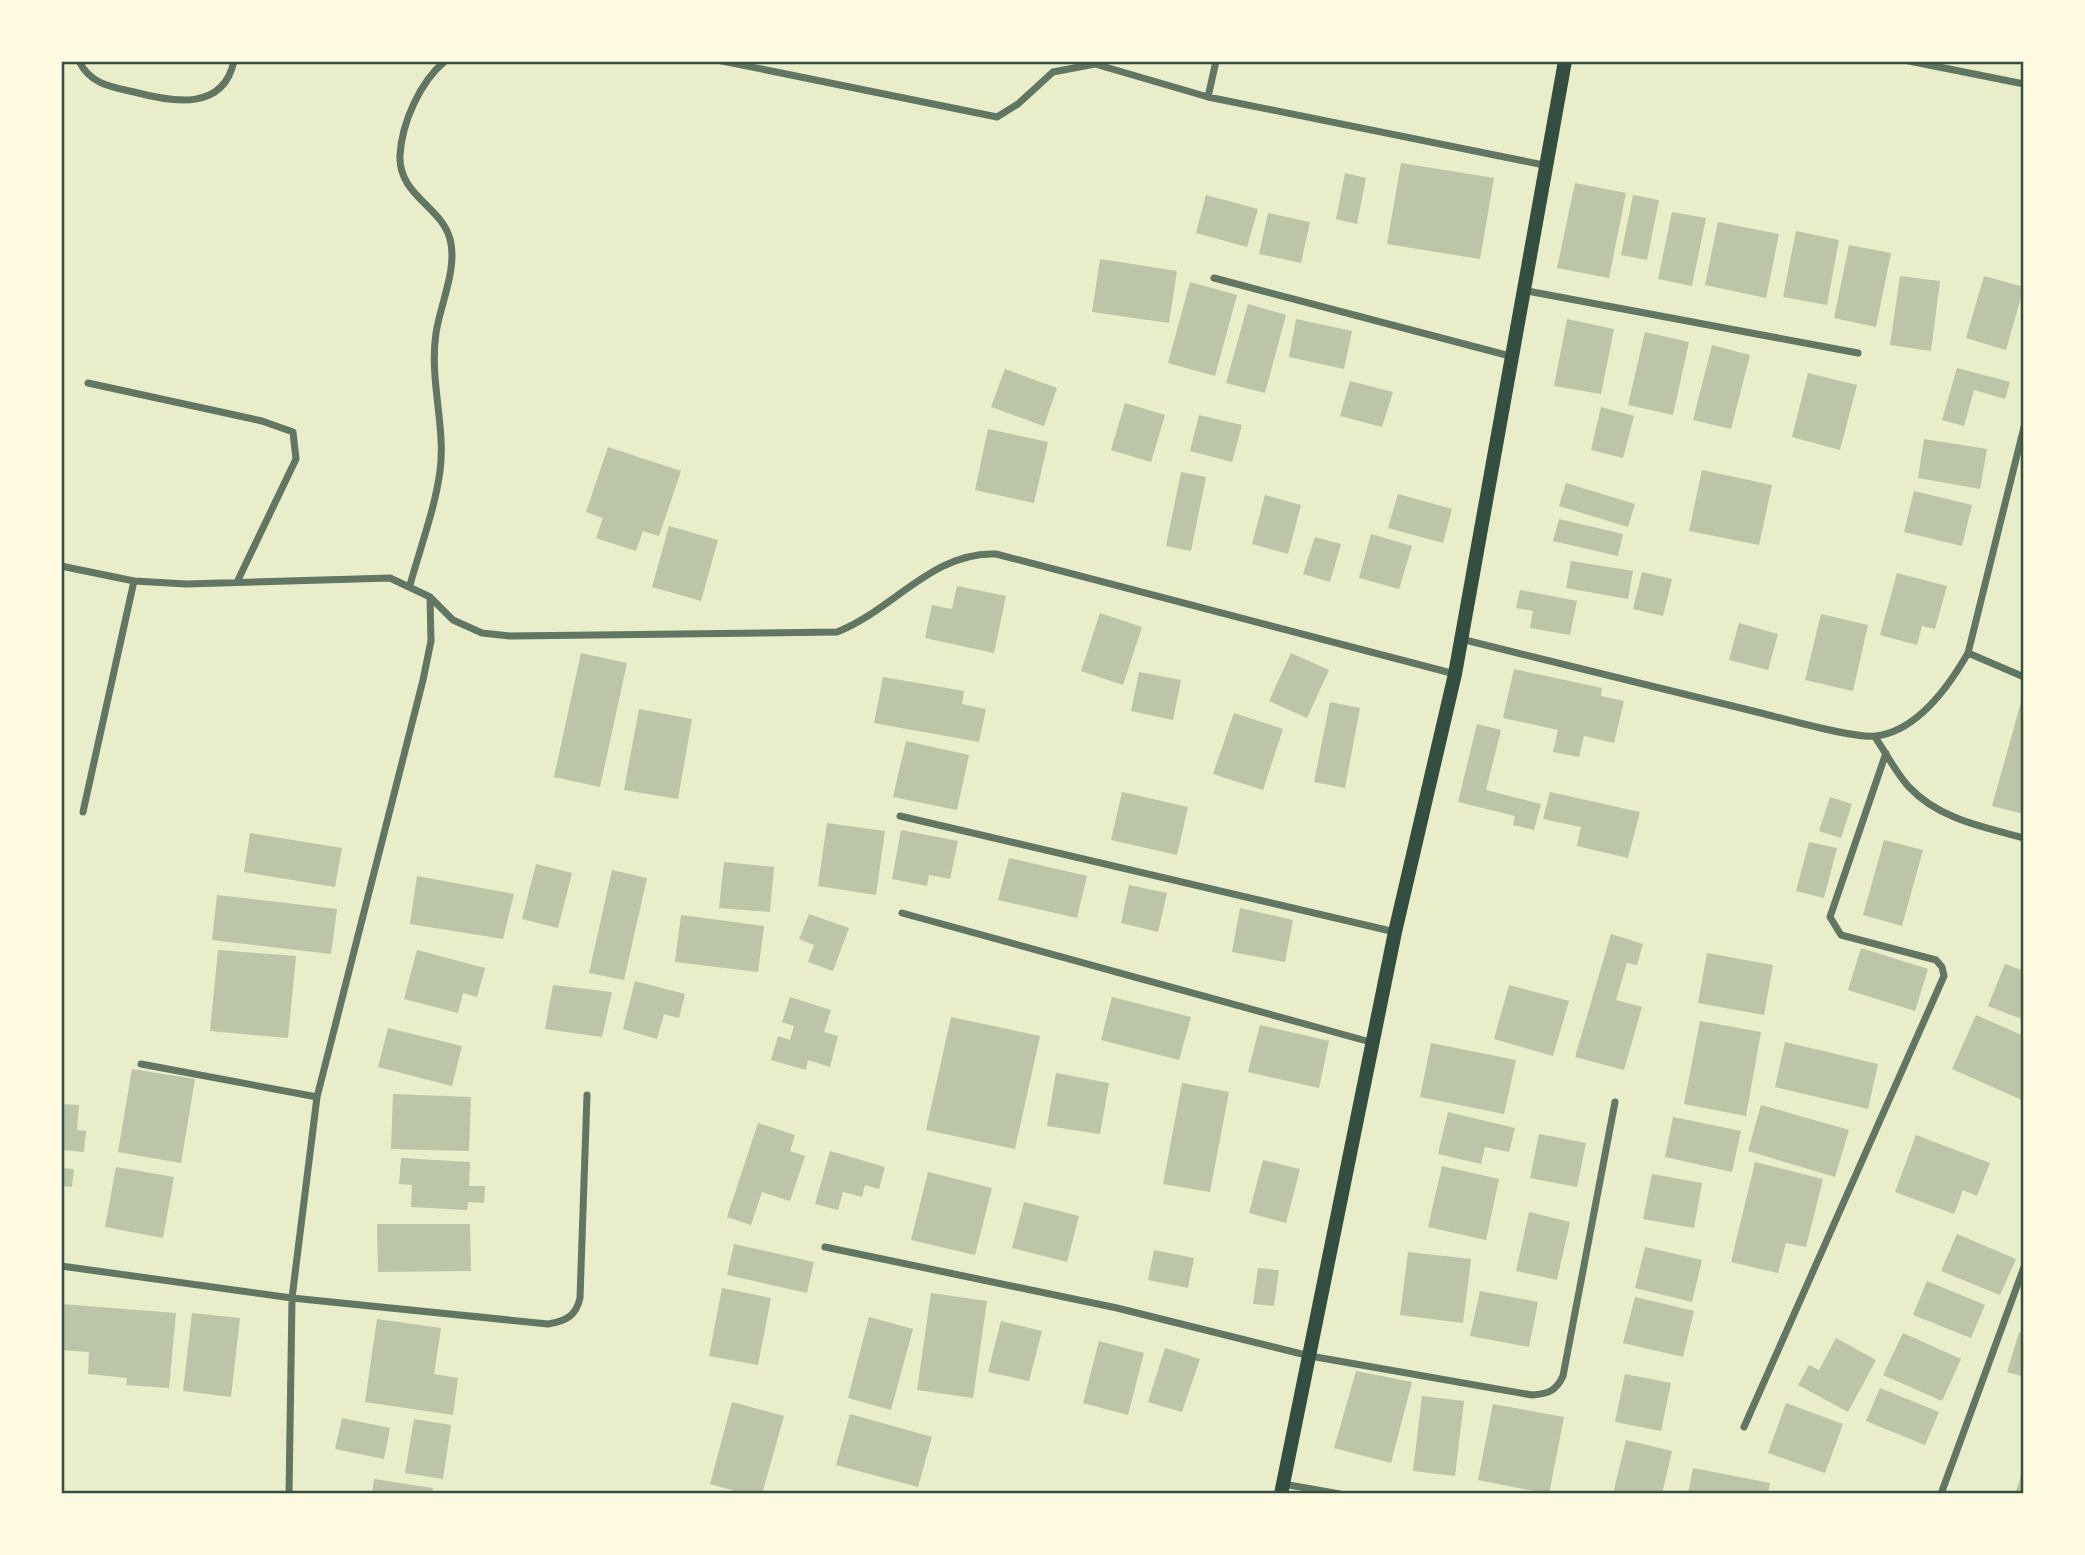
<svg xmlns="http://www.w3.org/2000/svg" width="2085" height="1555" font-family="Figtree,sans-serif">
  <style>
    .building { fill: #bcc5a7 }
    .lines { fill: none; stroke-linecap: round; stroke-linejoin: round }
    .minor { stroke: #617663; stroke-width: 7 }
    .secondary { stroke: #344e41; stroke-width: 14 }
    .neatline { fill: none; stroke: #344e41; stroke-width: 2.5 }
  </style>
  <rect width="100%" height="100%" fill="#e9edc9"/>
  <path class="building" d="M1401,163L1494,178L1480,259L1387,244Z
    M1345,173L1366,178L1357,224L1336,219Z
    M1575,183L1626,193L1609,278L1557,268Z
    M1206,195L1258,209L1247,247L1196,233Z
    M1633,195L1659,200L1647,260L1621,255Z
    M1672,212L1706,218L1692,286L1658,279Z
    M1268,213L1310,222L1301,263L1259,254Z
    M1718,222L1779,234L1766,298L1705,285Z
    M1796,231L1839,240L1827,305L1783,297Z
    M1849,245L1891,253L1876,327L1834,318Z
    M1100,259L1177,271L1169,323L1092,312Z
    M1900,276L1940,281L1931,351L1890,345Z
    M1984,276L2024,287L2006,350L1966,338Z
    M1190,282L1237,295L1215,376L1168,363Z
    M1248,304L1286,315L1265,393L1226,383Z
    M1296,319L1352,331L1344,369L1289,357Z
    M1567,319L1614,329L1601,394L1554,386Z
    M1645,332L1689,342L1673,415L1628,405Z
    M1712,345L1750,355L1731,429L1693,420Z
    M1957,368L2010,382L2005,399L1974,390L1964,426L1942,420Z
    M1005,369L1057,388L1044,426L991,407Z
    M1808,373L1857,385L1840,450L1792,437Z
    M1350,381L1393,392L1382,427L1340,416Z
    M1125,403L1165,415L1151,462L1111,450Z
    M1601,407L1634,416L1623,458L1591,450Z
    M1199,415L1242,425L1232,462L1190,451Z
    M988,429L1048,442L1034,503L975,490Z
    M1924,439L1987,449L1980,489L1918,478Z
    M608,447L681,471L659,536L643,531L636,551L596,538L603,518L586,512Z
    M1702,470L1772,485L1759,545L1689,531Z
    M1181,472L1206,477L1191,551L1166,546Z
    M1566,483L1635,504L1628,527L1559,506Z
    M1914,491L1972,505L1962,546L1904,532Z
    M1398,494L1452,509L1443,543L1388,528Z
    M1265,495L1301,505L1288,554L1252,544Z
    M1559,519L1623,534L1618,556L1553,541Z
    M669,526L718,540L701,601L652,587Z
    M1371,534L1412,546L1399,589L1359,578Z
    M1315,537L1341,544L1330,582L1303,574Z
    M1571,561L1633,571L1628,599L1566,588Z
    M1642,572L1672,579L1663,616L1633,609Z
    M1897,573L1947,586L1935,629L1922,626L1917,645L1880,635Z
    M957,586L1006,596L994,653L925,638L932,605L952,609Z
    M1520,590L1577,601L1570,635L1530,628L1533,611L1516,608Z
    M1100,613L1142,627L1123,685L1081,671Z
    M1821,614L1868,625L1853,691L1805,680Z
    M1739,623L1778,634L1768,670L1729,660Z
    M581,653L627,663L600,787L554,777Z
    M1291,653L1329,670L1307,718L1269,701Z
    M1514,669L1602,688L1601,696L1624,701L1614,743L1584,736L1579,757L1553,752L1558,730L1503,718Z
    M1139,672L1181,680L1173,720L1131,711Z
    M883,677L964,691L962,704L986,709L979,742L874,723Z
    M1330,702L1360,708L1345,788L1314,782Z
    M2021,702H2024V814L1992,806Z
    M639,709L692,719L678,799L624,790Z
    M1234,713L1283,729L1263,790L1213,774Z
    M1477,724L1501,730L1486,790L1541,804L1534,830L1513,825L1515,816L1458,802Z
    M906,741L969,755L957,810L893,797Z
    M1122,792L1188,807L1177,855L1111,840Z
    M1550,792L1640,812L1628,858L1577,846L1581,827L1543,819Z
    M1830,797L1852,804L1841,838L1819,831Z
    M827,823L885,831L876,895L818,886Z
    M901,830L958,841L950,879L929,875L927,886L892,879Z
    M250,833L342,848L335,887L244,872Z
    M1884,840L1923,850L1902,926L1863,915Z
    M1809,842L1837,848L1824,898L1796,891Z
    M1009,858L1087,876L1077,918L998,900Z
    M724,862L774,867L770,912L719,908Z
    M536,864L572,873L558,928L522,919Z
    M612,870L647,878L624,980L589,973Z
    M417,876L514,894L503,939L410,924Z
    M1129,885L1167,893L1158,932L1121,923Z
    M217,895L337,909L331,954L212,940Z
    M1240,908L1293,920L1285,962L1232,952Z
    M809,914L849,928L833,971L808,962L814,945L799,939Z
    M681,915L764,926L758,972L675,962Z
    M1611,934L1643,944L1637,965L1627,963L1616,1000L1642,1007L1624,1070L1575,1057Z
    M1861,948L1928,969L1915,1011L1848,990Z
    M218,950L296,956L288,1038L210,1031Z
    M417,950L485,968L477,997L463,993L458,1013L404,999Z
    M1707,953L1773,965L1764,1015L1698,1003Z
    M2005,964L2024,971V1020L1988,1006Z
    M635,981L685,994L679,1018L664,1014L657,1039L623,1029Z
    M553,985L612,992L602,1037L545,1029Z
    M1509,985L1569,1001L1553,1056L1494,1039Z
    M790,997L831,1010L824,1032L838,1036L830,1067L808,1060L806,1070L771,1060L778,1036L790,1040L794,1026L782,1022Z
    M1112,997L1191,1017L1179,1060L1101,1040Z
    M1976,1015L2024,1036V1101L1952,1069Z
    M951,1017L1040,1036L1015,1149L926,1130Z
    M1700,1021L1761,1032L1746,1116L1684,1104Z
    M1260,1025L1329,1041L1319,1088L1248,1072Z
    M388,1028L462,1046L452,1086L378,1067Z
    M1785,1042L1878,1064L1868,1109L1775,1087Z
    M1431,1043L1516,1060L1504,1114L1420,1097Z
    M132,1069L195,1079L181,1163L118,1152Z
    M1056,1073L1109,1083L1100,1134L1047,1126Z
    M1182,1083L1229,1092L1210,1192L1163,1184Z
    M393,1094L471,1097L469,1151L391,1149Z
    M61,1104L79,1105L77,1130L86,1131L84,1152L61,1150Z
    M1761,1105L1849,1130L1835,1177L1748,1151Z
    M1448,1112L1515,1128L1509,1152L1485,1147L1481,1164L1438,1154Z
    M1673,1117L1741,1131L1732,1172L1665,1157Z
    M758,1123L795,1135L790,1151L805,1156L790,1201L762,1192L751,1225L727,1217Z
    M1539,1134L1586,1143L1577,1187L1530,1178Z
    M1916,1135L1990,1163L1977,1196L1963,1190L1954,1214L1895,1192Z
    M830,1151L885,1167L879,1189L865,1185L862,1197L843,1192L838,1210L815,1204Z
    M401,1158L470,1162L469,1186H485L484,1203L468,1202L467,1210L411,1207L412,1185L399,1184Z
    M1263,1160L1300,1169L1286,1223L1249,1213Z
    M1755,1162L1823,1179L1806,1247L1786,1243L1778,1273L1731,1262Z
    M1442,1166L1499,1179L1486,1240L1428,1227Z
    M116,1167L174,1177L163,1238L105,1227Z
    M61,1168L74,1169L72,1187L61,1186Z
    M928,1172L992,1188L975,1255L911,1240Z
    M1652,1174L1702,1183L1694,1228L1643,1219Z
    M1024,1202L1079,1216L1067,1262L1012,1248Z
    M1529,1212L1570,1222L1557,1280L1516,1271Z
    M377,1224H470L471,1271L378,1272Z
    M1957,1234L2016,1259L2000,1295L1941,1271Z
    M734,1244L814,1262L807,1293L727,1275Z
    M1645,1247L1702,1260L1692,1302L1635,1288Z
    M1154,1250L1194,1258L1188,1288L1148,1280Z
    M1408,1252L1471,1259L1463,1323L1400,1315Z
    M1258,1268L1279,1270L1274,1306L1253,1304Z
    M1927,1281L1985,1305L1971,1338L1913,1315Z
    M722,1288L771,1298L758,1365L709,1356Z
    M1480,1291L1538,1302L1529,1347L1470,1336Z
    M931,1293L987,1301L973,1398L917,1390Z
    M1635,1297L1694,1311L1683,1357L1623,1343Z
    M61,1304L176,1313L169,1388L126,1385L127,1378L88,1374L89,1352L61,1350Z
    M192,1313L240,1318L231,1397L183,1391Z
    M869,1317L913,1329L891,1410L848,1398Z
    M377,1319L441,1328L434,1374L458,1378L453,1415L365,1402Z
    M1001,1321L1042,1331L1029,1381L988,1372Z
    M2019,1332L2024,1333V1377L2007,1372Z
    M1903,1333L1961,1359L1942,1401L1883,1375Z
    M1836,1338L1876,1360L1848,1412L1798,1385L1809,1365L1819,1370Z
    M1099,1341L1144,1353L1128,1415L1083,1403Z
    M1165,1348L1200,1359L1182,1412L1148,1402Z
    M1356,1371L1412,1382L1391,1463L1334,1448Z
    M1625,1374L1671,1383L1661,1431L1615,1422Z
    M1880,1388L1939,1412L1925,1445L1866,1421Z
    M1422,1396L1464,1401L1455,1476L1413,1471Z
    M732,1402L784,1416L762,1494H746L710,1484Z
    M1786,1403L1843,1424L1825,1473L1768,1453Z
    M1493,1404L1564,1417L1549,1494L1478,1480Z
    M850,1414L932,1437L918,1487L836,1465Z
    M342,1418L390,1428L384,1459L335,1449Z
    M414,1419L451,1425L443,1479L405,1473Z
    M1626,1440L1672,1451L1662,1494H1613Z
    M1693,1468L1770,1483L1768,1494H1688Z
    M2023,1470L2024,1494H2015Z
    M374,1479L433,1488L432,1494H372Z"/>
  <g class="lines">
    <path class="minor" d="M79,61C90,84 111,87 134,92C172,102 223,112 234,61
      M722,61L997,117L1018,104L1053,72L1095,64L1208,97L1544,165
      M1909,61L2024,84
      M1208,97L1216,61
      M1214,278L1510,356
      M1522,290L1858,353
      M88,383L262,421L293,432L296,459L238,580
      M61,566L134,581L186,584L390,578L430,597L453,620L482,633L510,636L837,632C892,611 933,551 996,554L1455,674
      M410,585C420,548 435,509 440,471C446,427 429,380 436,333C440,305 458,268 450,239C441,206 398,195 400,155C402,122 420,82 445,61
      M1461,639C1561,664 1661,689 1761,713C1785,719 1855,739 1876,736C1917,731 1949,686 1968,653L2024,427
      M1968,653L2024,677
      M1875,737C1886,753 1896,773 1909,787C1939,819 1983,827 2024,838
      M83,812L134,581
      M900,816L1395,932
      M902,913L1374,1043
      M141,1064L317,1097
      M825,1247L1117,1308L1310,1356L1532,1395C1548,1394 1556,1391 1563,1376L1615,1102
      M61,1266L292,1298L548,1324C566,1321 576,1316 580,1298L587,1095
      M1744,1427L1944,976L1942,967L1936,960L1841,935L1830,917L1886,753
      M1283,1484L1340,1494
      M289,1494L292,1298L317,1097L423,680L431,641L430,597
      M1941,1494L2024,1267"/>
    <path class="secondary" d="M1281,1494L1395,932L1455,674L1565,61"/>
  </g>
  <rect width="2085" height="1555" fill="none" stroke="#fefae0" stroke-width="126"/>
  <rect x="63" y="63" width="1959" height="1429" class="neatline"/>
</svg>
